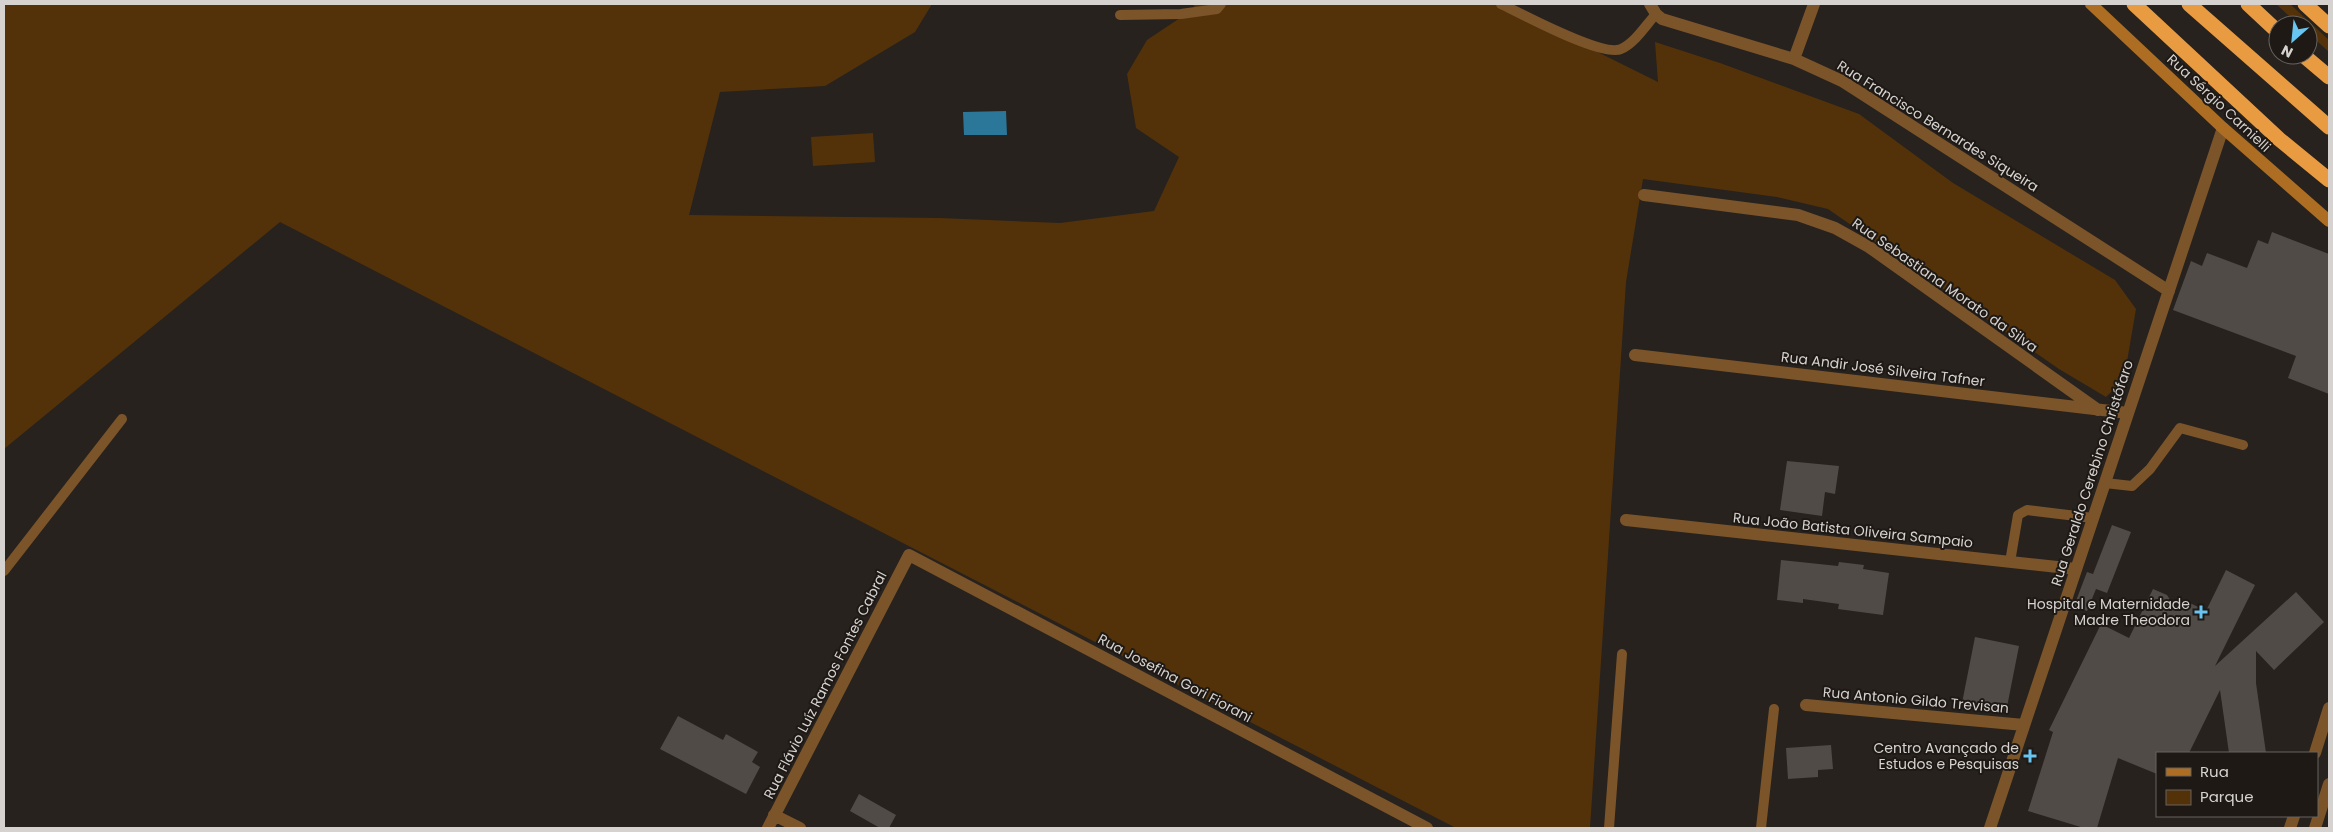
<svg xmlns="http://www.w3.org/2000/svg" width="2333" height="832" font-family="Poppins,sans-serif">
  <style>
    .green { fill: #53320a }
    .water { fill: #2a7799 }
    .building { fill: #504b46 }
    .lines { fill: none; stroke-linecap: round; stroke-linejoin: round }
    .lane { stroke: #7b542a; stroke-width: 10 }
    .street { stroke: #7b542a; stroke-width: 12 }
    .secondary { stroke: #ad6e23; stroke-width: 12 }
    .highway { stroke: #e99b42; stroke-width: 15 }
    .poi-dot { fill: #68c4f0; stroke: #1e1915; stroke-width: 2 }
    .labels { text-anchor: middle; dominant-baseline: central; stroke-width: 4; stroke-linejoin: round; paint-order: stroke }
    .street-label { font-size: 14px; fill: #d5d2cf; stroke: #1e1915 }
    .poi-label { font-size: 14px; fill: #d5d2cf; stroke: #1e1915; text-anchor: end }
  </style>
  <rect width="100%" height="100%" fill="#27221e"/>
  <path class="green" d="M4,4H932L915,32L825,86L720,92L689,215L939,218L1060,223L1154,211L1179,157L1136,128L1127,74L1147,40L1195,8L1193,4H1501L1658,82L1655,42L1720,63L1859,114L1953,183L2115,280L2136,309L2124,379L2106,397L2059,369L1828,209L1777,197L1643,179L1626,282L1590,828H1456L280,222L4,449Z
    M2276,4H2290L2329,40V52L2308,33V25H2299Z
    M873,133L875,162L813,166L811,137Z"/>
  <path class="water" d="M1006,111L1007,135H964L963,112Z"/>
  <path class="building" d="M2272,232L2329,254V394L2288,378L2296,356L2173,310L2191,261L2202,266L2207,253L2247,268L2258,240L2268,244Z
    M1787,461L1839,466L1835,494L1825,492L1822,516L1780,510Z
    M2112,525L2131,532L2107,593L2096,589L2087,611L2074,606L2087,572L2093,574Z
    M1781,560L1838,566L1839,562L1864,565L1863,569L1889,573L1883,615L1838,609L1839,604L1803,599V603L1777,600Z
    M2226,570L2255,585L2215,666L2296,592L2324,622L2274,670L2256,651V683L2266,753H2229L2220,690L2189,753H2157V774L2118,758L2097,828H2084L2028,811L2053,732L2049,730L2101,624L2129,638L2153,589L2167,595L2177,611L2190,603L2206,611Z
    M1975,637L2019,646L2006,712L1962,703Z
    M678,716L723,740L726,734L758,752L752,762L760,767L746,794L660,749Z
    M1831,745L1833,769L1818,770V777L1788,779L1786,748Z
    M859,794L896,815L889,828H880L850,811Z"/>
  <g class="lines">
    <path class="lane" d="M1501,4C1522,14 1603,58 1621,49C1635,43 1646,25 1656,14
      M1120,15L1181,14L1217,9L1221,4
      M2105,483L2132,486L2150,469L2180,428L2243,445
      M2010,562L2018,515L2027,510L2093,518
      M4,571L122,419
      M1609,828L1622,654
      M1761,828L1774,709"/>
    <path class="street" d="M1650,4L1656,14L1662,19L1794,59L1842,81L2169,291
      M1794,59L1814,4
      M1644,195L1798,215L1835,228L1869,247L2098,410
      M1635,355L2128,413
      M1626,520L2076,569
      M1806,705L2024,725
      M2315,753L2329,708
      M774,815L800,828
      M768,828L909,555L1427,828
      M1990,828L2223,128
      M2290,828L2294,816
      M2315,828L2329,784"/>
    <path class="secondary" d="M2091,4L2223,128L2329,221"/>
    <path class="highway" d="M2134,4L2279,139L2329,180
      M2189,4L2329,127
      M2248,4L2278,32
      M2305,4L2329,26
      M2303,55L2329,77"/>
  </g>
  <g class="poi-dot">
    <path d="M2198.5 604.5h5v5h5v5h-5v5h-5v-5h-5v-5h5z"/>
    <path d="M2027.5 748.5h5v5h5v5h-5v5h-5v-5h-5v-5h5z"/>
  </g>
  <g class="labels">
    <g class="street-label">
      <text transform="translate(2219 103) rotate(43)">Rua Sérgio Carnielli</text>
      <text transform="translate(1938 126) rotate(32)">Rua Francisco Bernardes Siqueira</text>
      <text transform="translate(1945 285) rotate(35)">Rua Sebastiana Morato da Silva</text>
      <text transform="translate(1883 369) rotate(7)">Rua Andir José Silveira Tafner</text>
      <text transform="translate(2092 473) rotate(-72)">Rua Geraldo Cerebino Christófaro</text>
      <text transform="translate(1853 530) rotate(6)">Rua João Batista Oliveira Sampaio</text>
      <text transform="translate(1175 678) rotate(28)">Rua Josefina Gori Fiorani</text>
      <text transform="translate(825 685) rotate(-63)">Rua Flávio Luíz Ramos Fontes Cabral</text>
      <text transform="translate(1916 700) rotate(5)">Rua Antonio Gildo Trevisan</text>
    </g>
    <g class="poi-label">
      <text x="2190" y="604">Hospital e Maternidade<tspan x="2190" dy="16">Madre Theodora</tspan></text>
      <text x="2019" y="748">Centro Avançado de<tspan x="2019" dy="16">Estudos e Pesquisas</tspan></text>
    </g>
  </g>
  <rect width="2333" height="832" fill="none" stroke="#d5d2cf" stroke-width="10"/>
  <rect x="2156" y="752" width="162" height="65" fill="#1e1915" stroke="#67635f"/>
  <rect x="2166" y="768" width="25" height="8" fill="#ad6e23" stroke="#67635f"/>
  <text x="2200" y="777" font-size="15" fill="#d5d2cf">Rua</text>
  <rect x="2166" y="790" width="25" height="15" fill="#53320a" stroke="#67635f"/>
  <text x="2200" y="802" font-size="15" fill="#d5d2cf">Parque</text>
  <g transform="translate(2293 40) rotate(207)"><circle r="24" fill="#1e1915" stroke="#67635f"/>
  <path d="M0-4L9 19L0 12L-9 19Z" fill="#68c4f0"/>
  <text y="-8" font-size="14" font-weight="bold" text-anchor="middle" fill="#d5d2cf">N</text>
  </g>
</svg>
